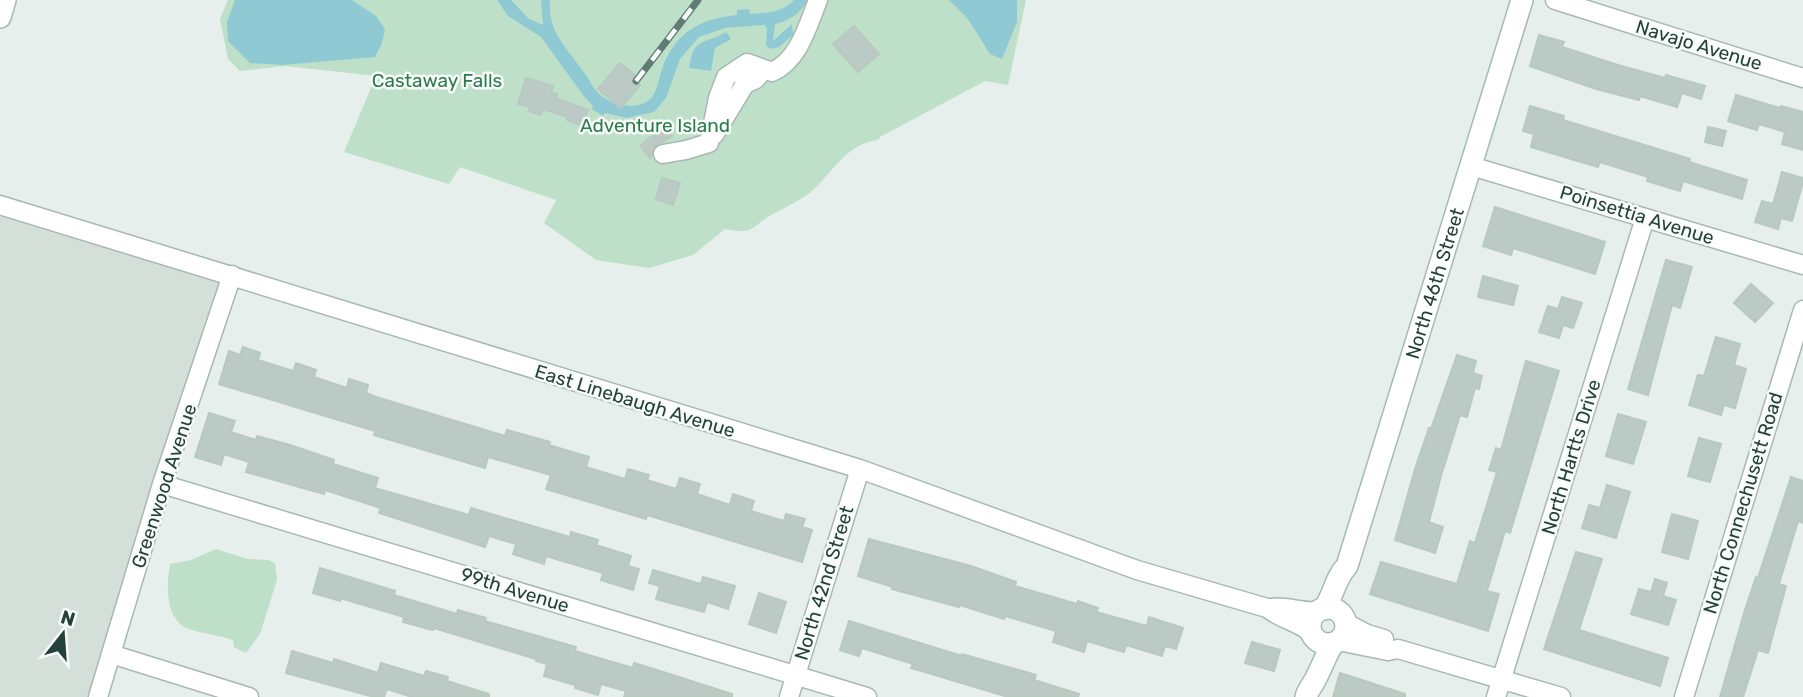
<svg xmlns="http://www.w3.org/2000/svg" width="1803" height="697" font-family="Rubik,sans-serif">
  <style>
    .built { fill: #d4dfda }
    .green { fill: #bfe0c8 }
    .water { fill: #8ec9d4 }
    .building { fill: #bbcac4; stroke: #b8c9c2; stroke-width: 2 }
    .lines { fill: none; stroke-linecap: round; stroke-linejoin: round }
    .street-casing { stroke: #a8b8b2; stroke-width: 21 }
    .secondary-casing { stroke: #a4bbb3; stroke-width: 24 }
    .street { stroke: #fff; stroke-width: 18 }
    .secondary { stroke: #fff; stroke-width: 21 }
    .rail-casing { stroke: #5f7d75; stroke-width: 7 }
    .rail { stroke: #f7fbf9; stroke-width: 4.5; stroke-dasharray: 13; stroke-linecap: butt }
    .labels { text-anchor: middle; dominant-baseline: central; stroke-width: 5; stroke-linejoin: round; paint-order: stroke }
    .street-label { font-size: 19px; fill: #24423a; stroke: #f7fbf9 }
    .park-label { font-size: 19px; fill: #2d7a4b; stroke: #f7fbf9 }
  </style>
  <rect width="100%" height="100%" fill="#e6efeb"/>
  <path class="built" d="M0,214L222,281L90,697H0Z"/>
  <path class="green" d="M228,0H1026L1008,85L985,81L880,137L878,140C845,144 832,174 811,192C799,201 786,207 773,214C749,227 757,235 725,229L693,255L649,268L596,260L544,223L556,200L460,167L449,184L344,152L376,76L285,66L240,71L228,59L220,19Z
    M216,549L248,559L268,560L275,563L277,580L260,634L246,653L234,647L233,640C219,635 203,634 189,629C165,620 166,585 170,564L191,560Z"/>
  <path class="water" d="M235,0H352L376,16L385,29L382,43L375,57L282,65L250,63L228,41L227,22Z
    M497,0H511L529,19L543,25L541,0H550C547,31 567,48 583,71C589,78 592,87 598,93C610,105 639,113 652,97C658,89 659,76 663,66C676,32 702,18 737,15V10L749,9L750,14C766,13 782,13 794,0H808C799,14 791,20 775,24L773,41L792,24L793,35L779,47L770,49L766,45L767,28L764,25L725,28L699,37L680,59L666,98L654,112L627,118L605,113L603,116L592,109L593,106L583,95L541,37L508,16Z
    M949,0H1017V22L1002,59L990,54L968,19Z
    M726,32L731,39L715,48L711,71L689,68C694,36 702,46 726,32Z"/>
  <path class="building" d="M854,26L879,54L858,72L833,44Z
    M1539,35L1564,42L1562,47L1618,65L1665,78L1666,75L1705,86L1701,99L1682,93L1677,107L1640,96L1639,100L1596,89L1530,66Z
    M620,63L635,75L633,78L640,85L621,108L598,89Z
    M526,78L553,86L551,93L557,94L556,98L588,110L582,126L567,120L568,117L543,109L541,115L529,111L530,107L518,104Z
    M1736,95L1780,108L1781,106L1803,112V150L1782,144L1785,132L1759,124L1757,130L1728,121Z
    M1530,106L1564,116L1563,120L1690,159L1689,162L1747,180L1742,199L1683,181L1680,191L1647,181L1648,177L1600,162L1598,167L1531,147L1534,134L1523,131Z
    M662,123L672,136L655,146L650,158L640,146L651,137L658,140L649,132Z
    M1708,127L1726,131L1722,146L1705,142Z
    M1782,172L1803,178V182L1792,221L1781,218L1778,229L1755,222L1762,201L1773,204Z
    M662,178L680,183L673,205L656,199Z
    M1495,207L1605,242L1595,274L1513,248L1511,255L1483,246Z
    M1666,260L1692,267L1680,308L1672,305L1648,395L1628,389Z
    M1483,276L1518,286L1513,305L1478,297Z
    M1751,284L1773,303L1755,322L1734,303Z
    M1562,297L1582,303L1573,328L1563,325L1559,338L1539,332L1548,306L1558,309Z
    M1716,337L1740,344L1734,365L1746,369L1735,408L1724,405L1721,415L1689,405L1698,375L1704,376Z
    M243,347L260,353L258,360L293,371L296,363L316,370L314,377L347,388L349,379L368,385L366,393L376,397L505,436L507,430L550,442L549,445L589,457L586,467L625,479L628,469L649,475L647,480L676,489L680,478L700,484L697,494L730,505L733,494L754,501L751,511L784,521L786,514L805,519L802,527L812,530L802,562L647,515L646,519L546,489L551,475L488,457L485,468L374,435L375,431L219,384L229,351L240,355Z
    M1457,355L1476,361L1473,373L1482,376L1479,389L1475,388L1467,417L1460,415L1441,476L1429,522L1443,527L1435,553L1395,540L1415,469L1429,428L1431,429Z
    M1526,361L1559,371L1510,533L1505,531L1487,591L1499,594L1488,631L1370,594L1381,562L1457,584L1470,541L1475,543L1497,472L1489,470L1496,448L1501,450Z
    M209,413L235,421L231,432L256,440L257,436L290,445L334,460L333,464L378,478L375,488L469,515L471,508L570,537L571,532L598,540L596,545L631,556L628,566L639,569L633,590L601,580L603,573L546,556L544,564L513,554L516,544L489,536L485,547L379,513L381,508L325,490L324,494L246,472L249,462L224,454L221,465L195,457Z
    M1618,414L1646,422L1633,464L1606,456Z
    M1699,438L1721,444L1710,482L1688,476Z
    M1791,477L1803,481V523L1798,521L1779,584L1786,586L1768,653L1758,650L1743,697H1720L1744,613L1756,577L1758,578Z
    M1607,485L1630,492L1616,538L1582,528L1589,505L1600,508Z
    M1672,514L1698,521L1688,559L1662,552Z
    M869,539L971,566L1016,582L1015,586L1077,604L1078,601L1098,608L1096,612L1147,626L1149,617L1183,628L1176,649L1165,646L1162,656L1126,645L1124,652L1087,641L1084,652L1053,642L1056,631L1005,616L1004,619L960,605L959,607L892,589L893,587L858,576Z
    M1576,552L1602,559L1579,630L1668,658L1660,686L1544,649Z
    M320,568L395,591L394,595L457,614L458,610L486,618L485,621L576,647L575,651L633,668L634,663L657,670L732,694V697H624L626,691L601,684L598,695L575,688V685L544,676L547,664L536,661V659L434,628L433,630L403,622L404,617L340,598V601L313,593Z
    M653,570L701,584L703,577L735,586L728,609L707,602L704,612L656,599L660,586L649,583Z
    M1655,579L1667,583L1663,596L1676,600L1668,625L1631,614L1639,589L1651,592Z
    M759,593L786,602L776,633L749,624Z
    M849,621L962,656V654L1036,675L1034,680L1079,694L1078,697H1008L911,668L913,664L862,648L859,656L840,650Z
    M1252,642L1280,650L1274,671L1245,663Z
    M292,651L333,663L334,659L378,673L381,663L424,676L426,671L448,677L447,681L489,694V697H412L387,689L384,697H374L286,673Z
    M1340,673L1405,694V697H1333Z"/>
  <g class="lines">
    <defs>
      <path id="street" d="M1555,0L1803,78
        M714,135L745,84L756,79L764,69
        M663,154L686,150L709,143L718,98L726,77L747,63L772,72C799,60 808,25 818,0
        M1471,166L1803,265
        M0,205L860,469L1137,570L1267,608C1280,619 1297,621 1310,632
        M162,484L867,697
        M1270,608C1286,605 1301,613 1318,611
        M1346,623L1367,634L1384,639
        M1338,641L1388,651L1398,649L1561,697
        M111,654L249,697
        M98,697L162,484L232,275
        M789,697L860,469
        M1496,697L1645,218
        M1684,697L1803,310"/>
      <g id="secondary">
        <path d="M0,17L5,0"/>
        <circle cx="1328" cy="626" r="18"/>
        <path id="s1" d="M1324,609C1334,595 1335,578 1347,566L1522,0"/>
        <path d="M1306,697C1308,689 1314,684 1317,676C1323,665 1326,654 1333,644"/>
      </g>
    </defs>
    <use href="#street" class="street-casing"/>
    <use href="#secondary" class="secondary-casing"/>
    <use href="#street" class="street"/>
    <use href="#secondary" class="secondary"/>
    <defs>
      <path id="rail" d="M636,81L698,0"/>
    </defs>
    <use href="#rail" class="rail-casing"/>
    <use href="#rail" class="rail"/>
  </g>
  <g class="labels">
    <g class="street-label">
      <text transform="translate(1699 45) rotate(17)">Navajo Avenue</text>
      <text transform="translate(1637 215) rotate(17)">Poinsettia Avenue</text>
      <text stroke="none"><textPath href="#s1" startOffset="345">North 46th Street</textPath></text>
      <text transform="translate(635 401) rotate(17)">East Linebaugh Avenue</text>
      <text transform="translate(1571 457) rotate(-73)">North Hartts Drive</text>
      <text transform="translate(164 486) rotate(-72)">Greenwood Avenue</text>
      <text transform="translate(1743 503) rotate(-73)">North Connechusett Road</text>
      <text transform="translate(824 583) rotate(-73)">North 42nd Street</text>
      <text transform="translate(515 590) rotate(17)">99th Avenue</text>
    </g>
    <g class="park-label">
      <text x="437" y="80">Castaway Falls</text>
      <text x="655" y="125">Adventure Island</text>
    </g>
  </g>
  <g transform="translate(63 634) rotate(17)" stroke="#f7fbf9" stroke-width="5" paint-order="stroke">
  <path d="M0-5L12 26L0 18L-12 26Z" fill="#24423a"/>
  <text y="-10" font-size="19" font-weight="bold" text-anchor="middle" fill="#24423a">N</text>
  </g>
</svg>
